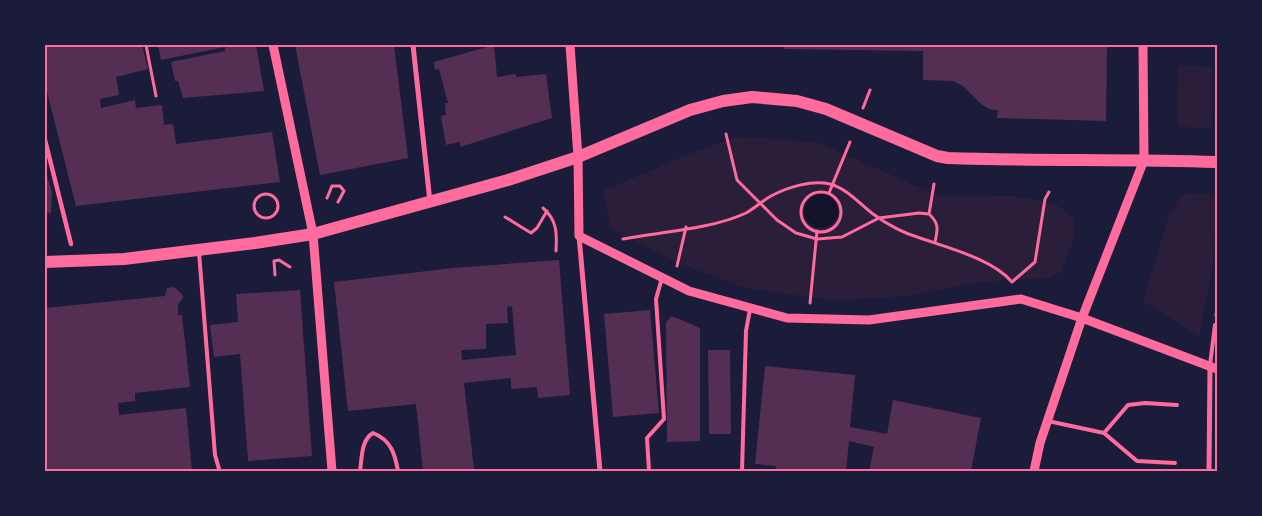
<svg xmlns="http://www.w3.org/2000/svg" width="1262" height="516" font-family="Inter,sans-serif">
  <style>
    .green { fill: #2a1e3b }
    .water { fill: #12122b }
    .building { fill: #542f53; fill-rule: evenodd }
    .lines { fill: none; stroke-linecap: round; stroke-linejoin: round }
    .path { stroke: #ff6b9d; stroke-width: 3 }
    .service { stroke: #ff6b9d; stroke-width: 4 }
    .pedestrian { stroke: #ff6b9d; stroke-width: 4.5 }
    .minor { stroke: #ff6b9d; stroke-width: 5 }
    .tertiary { stroke: #ff6b9d; stroke-width: 9 }
    .primary { stroke: #ff6b9d; stroke-width: 12 }
    .neatline { fill: none; stroke: #ff6b9d; stroke-width: 2 }
  </style>
  <rect width="100%" height="100%" fill="#1b1b3a"/>
  <path class="green" d="M1178,66L1213,67L1211,128L1177,127Z
    M737,137L816,142L937,195L1014,196L1053,203L1066,211L1074,219L1075,236L1061,272L1048,278L981,282L906,296L834,301L745,288L684,265L611,229L603,191L689,154Z
    M1183,193L1217,195L1213,264L1199,337L1167,315L1143,302L1169,215Z"/>
  <path class="water" d="M804 211a17 17 0 1 1 34 0a17 17 0 1 1-34 0Z"/>
  <path class="building" d="M45,45H142L148,69L116,77L119,95L100,99L101,108L135,100L136,108L162,105L164,125L173,124L176,144L272,132L280,182L76,206L45,84Z
    M158,45H256L264,91L183,98L178,81H175L171,62L225,51V47L161,60Z
    M295,45H394L408,158L320,175Z
    M494,45L497,77L516,74V77L546,74L552,118L460,147V142L446,145L441,116L446,115L445,103H448L439,69L435,70L434,62Z
    M784,45H1107L1106,121L997,118L998,110L989,109L980,103L963,86L953,81L923,80V51L784,49Z
    M45,169L52,192L51,213L45,212Z
    M559,260L570,395L538,398L537,387L511,389V378L464,383L474,469L423,471L416,404L348,411L334,282L453,268ZM512,306L516,355L462,360L461,350L486,349V324L508,323L507,307Z
    M174,287L182,294L183,298L178,304V315H182L190,387L135,393V401L118,403L119,415L186,408L192,471H45V308L165,296L167,288Z
    M300,290L312,456L248,461L240,354L214,357L210,325L238,322L236,294Z
    M650,310L659,413L613,417L604,314Z
    M672,316L700,328V441L667,442L666,322Z
    M708,350H730L731,434H709Z
    M765,366L855,375L850,427L887,434L893,400L981,418L971,471H869L874,447L849,441L846,471H784L776,470V466L755,464Z"/>
  <g class="lines">
    <path class="path" d="M146,45L156,96
      M863,108L870,90
      M726,134L737,180L777,220L796,233L817,239L842,237L879,218L919,213L929,214L934,184
      M801 212a20 20 0 1 1 40 0a20 20 0 1 1-40 0Z
      M829,193L850,142
      M254 206a12 12 0 1 1 24 0a12 12 0 1 1-24 0Z
      M327,198L332,186H340L344,191L338,202
      M543,208C557,220 557,233 556,251
      M929,214C939,223 938,229 935,242
      M505,217L531,233L537,228L547,211
      M623,239C661,232 712,229 746,213C755,208 762,201 771,196C788,187 811,180 830,184C846,188 860,204 873,214C888,225 903,233 920,238C948,248 993,259 1012,282L1035,262L1045,199L1049,192
      M677,266L686,227
      M275,275L274,261L279,260L290,267
      M810,303L817,231
      M1216,316L1217,305"/>
    <path class="service" d="M199,252L215,455L219,469
      M1210,365L1215,325
      M1048,421L1104,433L1137,461L1175,463
      M1104,433L1128,405L1145,403L1177,405
      M360,471C362,458 361,440 373,433C391,440 395,454 398,471
      M649,471L647,438L664,419L656,299L662,278
      M742,471L746,331L750,309"/>
    <path class="pedestrian" d="M45,140L71,244"/>
    <path class="minor" d="M413,45L430,202
      M579,236L600,471
      M1209,471L1210,367"/>
    <path class="tertiary" d="M273,45L313,234L332,471
      M570,45L578,157L579,236L689,291L787,318L869,320L1021,299L1082,318L1217,369
      M1034,471L1040,443L1082,318L1144,160L1143,45"/>
    <path class="primary" d="M45,262L124,259L255,243L313,234L508,180L578,157L690,110L723,101L752,97L797,101L826,109L937,156L948,158C1038,161 1127,159 1217,162"/>
  </g>
  <rect width="1262" height="516" fill="none" stroke="#1b1b3a" stroke-width="92"/>
  <rect x="46" y="46" width="1170" height="424" class="neatline"/>
</svg>
